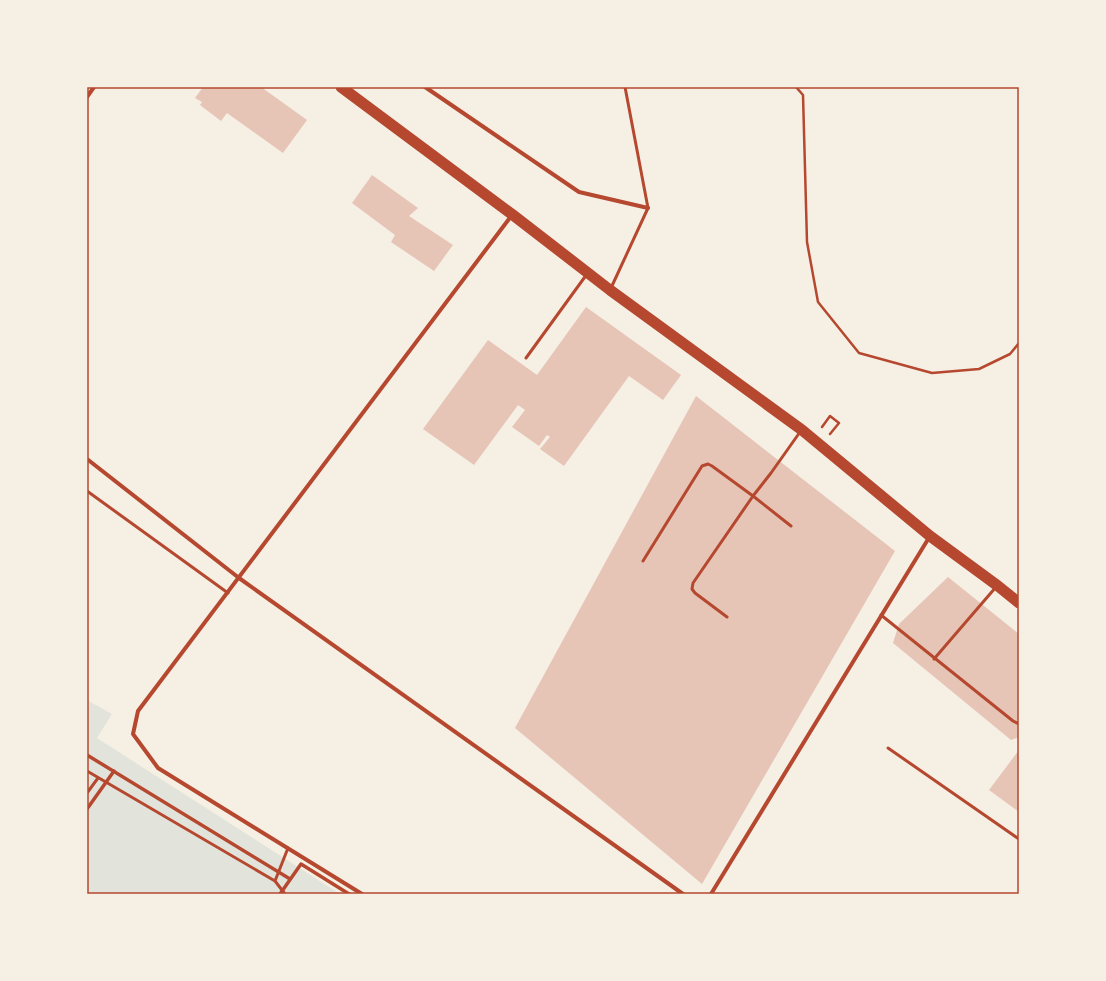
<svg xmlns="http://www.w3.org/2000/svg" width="1106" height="981" font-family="Commissioner,sans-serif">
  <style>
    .green { fill: #e2e4dc }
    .building { fill: #e6c5b7 }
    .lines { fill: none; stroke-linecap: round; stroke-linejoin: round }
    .path { stroke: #b5482f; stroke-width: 2.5 }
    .service { stroke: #b5482f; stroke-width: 3 }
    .pedestrian { stroke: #b5482f; stroke-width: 3.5 }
    .minor { stroke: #b5482f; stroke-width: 4 }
    .trunk { stroke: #b5482f; stroke-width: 11 }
    .neatline { fill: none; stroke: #b5482f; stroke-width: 1.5 }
  </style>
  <rect width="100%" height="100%" fill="#f6efe4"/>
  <path class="green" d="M87,700L112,714L97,738L340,894H87Z"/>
  <path class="building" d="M203,87H261L307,120L283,153L227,113L221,121L200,105L202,102L195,98Z
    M372,175L418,208L409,216L453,245L434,271L391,242L395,235L352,203Z
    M586,307L681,375L663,400L629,376L564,466L540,449L550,437L547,435L539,446L512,427L525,410L518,405L474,465L423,429L488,340L537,375Z
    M696,396L895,551L702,884L515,728Z
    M948,577L1019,634V737L1011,740L893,643L899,624Z
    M1019,750V812L989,790Z"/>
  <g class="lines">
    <path class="path" d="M796,87L803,95L807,242L818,302L859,353L932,373L979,369L1010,354L1019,343
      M822,427L830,416L839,423L830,434"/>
    <path class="service" d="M611,288L648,208L625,87
      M526,358L587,274
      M87,491L228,593
      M643,561L702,466L708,464L712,466L753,496L791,526
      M881,615L1013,721L1019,724
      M727,617L695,593L692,589L693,583L753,496L771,473L800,432
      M934,659L996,587
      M888,748L1019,839
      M87,771L275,881L285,894
      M87,793L98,778
      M275,881L288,848"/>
    <path class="pedestrian" d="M87,755L290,879
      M87,809L114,771
      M280,894L301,864L349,894"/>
    <path class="minor" d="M425,87L579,192L648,208
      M87,97L94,87
      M87,459L239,578L683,894
      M362,894L158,768L133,734L138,711L512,215
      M711,894L930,536"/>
    <path class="trunk" d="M341,87L513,215L610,290L802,430L930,536L998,586L1019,603"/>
  </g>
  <rect width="1106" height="981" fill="none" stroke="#f6efe4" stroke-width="176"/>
  <rect x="88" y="88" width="930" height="805" class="neatline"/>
</svg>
